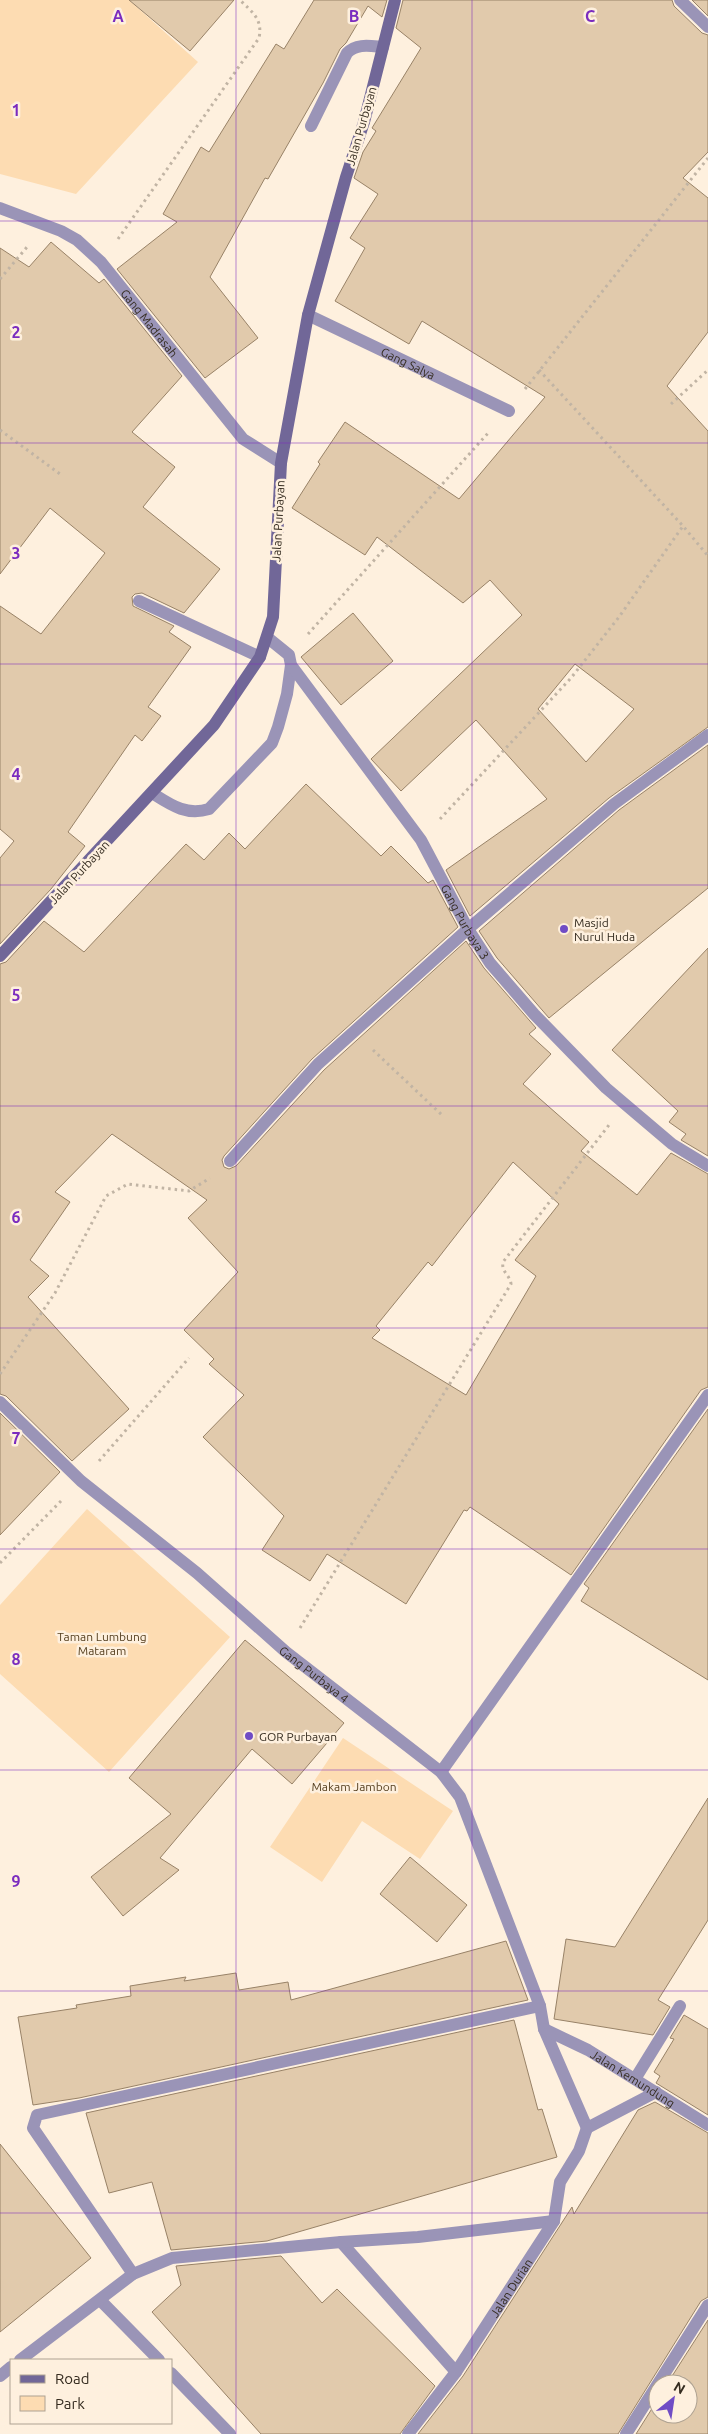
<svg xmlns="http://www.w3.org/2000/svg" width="708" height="2434" font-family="Ubuntu,sans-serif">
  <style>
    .green { fill: #fddcb2 }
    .building { fill: #e1caac; stroke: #988267; fill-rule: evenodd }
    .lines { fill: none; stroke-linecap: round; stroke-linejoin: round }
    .path { stroke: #c1b4a4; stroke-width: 3; stroke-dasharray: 2.5 4; stroke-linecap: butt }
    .lane { stroke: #9a94b7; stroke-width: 12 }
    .street { stroke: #9a94b7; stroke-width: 12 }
    .secondary { stroke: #716798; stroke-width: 12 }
    .grid { fill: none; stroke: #7b2cbf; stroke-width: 1; stroke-opacity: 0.55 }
    .poi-dot { fill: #704cc5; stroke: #fef0de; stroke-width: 2 }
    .labels { text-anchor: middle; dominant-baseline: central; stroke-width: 5; stroke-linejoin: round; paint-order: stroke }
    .street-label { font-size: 12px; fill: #352c20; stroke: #fef0de }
    .poi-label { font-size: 12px; fill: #352c20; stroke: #fef0de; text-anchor: start }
    .park-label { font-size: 12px; fill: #574121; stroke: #fef0de }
    .grid-label { font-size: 16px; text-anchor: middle; font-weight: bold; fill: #7b2cbf; stroke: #fef0de; stroke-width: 5; stroke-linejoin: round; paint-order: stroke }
  </style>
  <rect width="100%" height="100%" fill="#fef0de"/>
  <path class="green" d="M0,0H129L198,62L76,194L0,174Z
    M87,1509L230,1637L109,1772L0,1674V1605Z
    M343,1738L453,1811L420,1859L362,1821L322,1882L270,1847Z"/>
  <path class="building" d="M129,0H234L190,51Z
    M314,0H387L382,17L368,6L346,43L340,49L323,83L268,179L265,178L210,277L258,338L205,378L117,269L177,222L163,214L201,147L209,152L276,44L284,49Z
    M403,0H672L674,6L702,33L708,35V152L683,178L708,198V332L667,386L708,431V727L609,798L470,916L446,870L547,799L476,720L401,791L371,759L522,615L490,580L463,603L377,537L365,555L292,508L320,464L318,462L345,422L459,499L545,397L422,321L409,344L335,301L365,248L350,238L378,194L354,178L363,152L376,131L372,128L421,48L396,28ZM575,664L634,709L586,762L538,709Z
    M692,0H708V16Z
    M51,242L99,283L104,279L182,376L132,432L175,467L143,507L220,569L184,613L142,593L135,594L132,597L133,606L174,626L169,632L191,647L148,707L161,716L142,741L135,735L68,832L85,846L51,889L0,944V858L14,841L0,829V606L41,634L105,553L50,508L0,574V248L29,267Z
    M353,613L393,661L341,705L301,657Z
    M708,745V888L549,1018L497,958L479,931L619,810Z
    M306,784L381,856L391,846L428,883L433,880L458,927L312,1059L224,1156L222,1160L224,1167L229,1169L236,1166L324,1070L466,941L484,968L536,1028L529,1034L551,1054L523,1084L589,1142L581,1151L637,1195L671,1153L708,1174V1387L701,1390L571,1575L470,1507L467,1511L464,1510L406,1604L327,1554L310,1581L262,1550L284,1516L203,1437L244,1395L209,1364L214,1359L184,1330L238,1272L188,1218L207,1200L112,1134L55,1192L70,1202L30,1260L49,1276L28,1297L129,1409L72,1461L6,1396L0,1394V964L6,962L44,921L84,952L186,844L204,860L229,833L245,849ZM513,1162L559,1204L515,1260L536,1276L466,1395L372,1338L380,1330L376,1326L428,1262L432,1266Z
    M708,948V1156L681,1140L686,1134L669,1122L678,1111L612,1050Z
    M708,1409V1680L581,1601L589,1588L584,1584Z
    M0,1413L60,1472L0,1535Z
    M245,1640L344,1723L292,1784L252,1749L160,1858L179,1870L123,1916L91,1877L171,1814L129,1778Z
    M708,1798V1920L658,2000L670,2007L653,2035L554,2019L566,1939L615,1947Z
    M410,1857L467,1905L437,1942L380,1894Z
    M506,1941L528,2000L79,2098L33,2105L18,2017L77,2008L76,2005L131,1996L130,1986L186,1977L184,1981L236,1973L239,1990L288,1982L291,2000Z
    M684,2015L708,2029V2115L656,2083L660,2076L654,2072L674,2039L670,2038Z
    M514,2020L538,2110L542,2109L557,2157L267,2241L171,2250L152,2182L109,2193L86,2113Z
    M655,2102L708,2133V2297L701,2301L618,2434H418L463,2376L572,2207L574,2214L638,2110Z
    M0,2144L91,2258L0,2332Z
    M281,2256L322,2303L337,2289L435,2386L400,2434H261L152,2312L181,2285L176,2266Z
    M708,2320V2434H636L658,2399V2414H688V2384H667Z"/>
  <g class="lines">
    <path class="path" d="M118,239L259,38C263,19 252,12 240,0
      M0,279L27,247
      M539,370L683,526L708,556
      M525,389L708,158
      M671,404L708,370
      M0,430L60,474
      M308,634L489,432
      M440,819L571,678L619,617L683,526
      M373,1050L443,1116
      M0,1374L55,1293L106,1196L128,1184L189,1191L210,1178
      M99,1461L189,1358
      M0,1563L62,1500
      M300,1628L511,1284C510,1275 501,1272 503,1262L609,1125"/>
    <path class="lane" d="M311,126L347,53C357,43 370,46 383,47
      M139,601L260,657
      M152,793C171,805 186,816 209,809L272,743L278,727L287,694L291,665
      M441,1772L708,1395
      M635,2079L680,2006"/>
    <g class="street">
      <path d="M680,0L708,27"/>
      <path id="s1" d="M0,208L61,231L77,240L101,262L243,439L281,463"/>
      <path id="s2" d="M308,315L509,411"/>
      <path id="s3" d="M268,638L289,655L291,665L421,840L468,929L490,963L534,1014L606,1088L672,1144L708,1166"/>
      <path d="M230,1161L318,1064L468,929L614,804L708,735"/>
      <path id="s4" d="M0,1402L81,1481L197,1573L286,1652L441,1772L460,1797L540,2006L544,2029L587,2128"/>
      <path id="s5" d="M544,2029L588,2050L708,2125"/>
      <path d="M587,2128L656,2092"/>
      <path d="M341,2242L456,2372"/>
      <path d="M133,2274L33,2128L37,2115L540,2006"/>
      <path d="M100,2300L159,2360"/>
      <path d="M20,2360L133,2274L172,2258L341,2242L418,2237L554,2221"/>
      <path d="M171,2373L230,2434"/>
      <path d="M0,2376L11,2367"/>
      <path id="s6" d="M408,2434L456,2372L554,2221L560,2182L579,2151L587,2128"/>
      <path d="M626,2434L708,2305"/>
    </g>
    <path class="secondary" d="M0,956L214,725L260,657L273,617L281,463L308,315L346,177L364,122L395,0"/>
  </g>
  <path class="grid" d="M236,0V2434M472,0V2434M0,221H708M0,443H708M0,664H708M0,885H708M0,1106H708M0,1328H708M0,1549H708M0,1770H708M0,1991H708M0,2213H708"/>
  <g class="poi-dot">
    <circle cx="564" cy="929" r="5"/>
    <circle cx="249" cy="1736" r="5"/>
  </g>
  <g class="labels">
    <g class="street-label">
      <text transform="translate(361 126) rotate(-74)">Jalan Purbayan</text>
      <text stroke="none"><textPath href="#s1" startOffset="194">Gang Madrasah</textPath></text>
      <text stroke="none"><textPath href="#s2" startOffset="111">Gang Salya</textPath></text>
      <text transform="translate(278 521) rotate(-87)">Jalan Purbayan</text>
      <text transform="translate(79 872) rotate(-47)">Jalan Purbayan</text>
      <text stroke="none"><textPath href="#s3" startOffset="348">Gang Purbaya 3</textPath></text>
      <text stroke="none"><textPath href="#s4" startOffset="416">Gang Purbaya 4</textPath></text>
      <text stroke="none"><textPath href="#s5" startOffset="102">Jalan Kemundung</textPath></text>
      <text stroke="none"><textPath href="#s6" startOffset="179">Jalan Durian</textPath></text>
    </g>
    <g class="poi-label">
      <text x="574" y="922">Masjid<tspan x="574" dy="14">Nurul Huda</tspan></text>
      <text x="259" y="1736">GOR Purbayan</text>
    </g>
    <g class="park-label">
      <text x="102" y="1636">Taman Lumbung<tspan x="102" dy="14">Mataram</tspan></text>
      <text x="354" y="1786">Makam Jambon</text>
    </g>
  </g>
  <g class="grid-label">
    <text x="118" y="22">A</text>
    <text x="354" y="22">B</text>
    <text x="590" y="22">C</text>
    <text x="16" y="116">1</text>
    <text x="16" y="338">2</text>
    <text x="16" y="559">3</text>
    <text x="16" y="780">4</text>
    <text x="16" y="1001">5</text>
    <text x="16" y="1223">6</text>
    <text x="16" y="1444">7</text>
    <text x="16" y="1665">8</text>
    <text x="16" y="1887">9</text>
  </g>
  <rect x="10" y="2359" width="162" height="65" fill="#fef0de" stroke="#aea292"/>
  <rect x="20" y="2375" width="25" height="8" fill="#716798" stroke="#aea292"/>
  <text x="55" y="2384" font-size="15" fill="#352c20">Road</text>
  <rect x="20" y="2396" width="25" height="15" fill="#fddcb2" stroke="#aea292"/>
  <text x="55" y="2409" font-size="15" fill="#352c20">Park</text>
  <g transform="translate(673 2399) rotate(30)"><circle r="24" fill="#fef0de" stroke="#aea292"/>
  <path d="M0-4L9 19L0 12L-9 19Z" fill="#704cc5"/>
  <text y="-8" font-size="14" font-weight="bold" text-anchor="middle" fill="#352c20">N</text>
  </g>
</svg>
